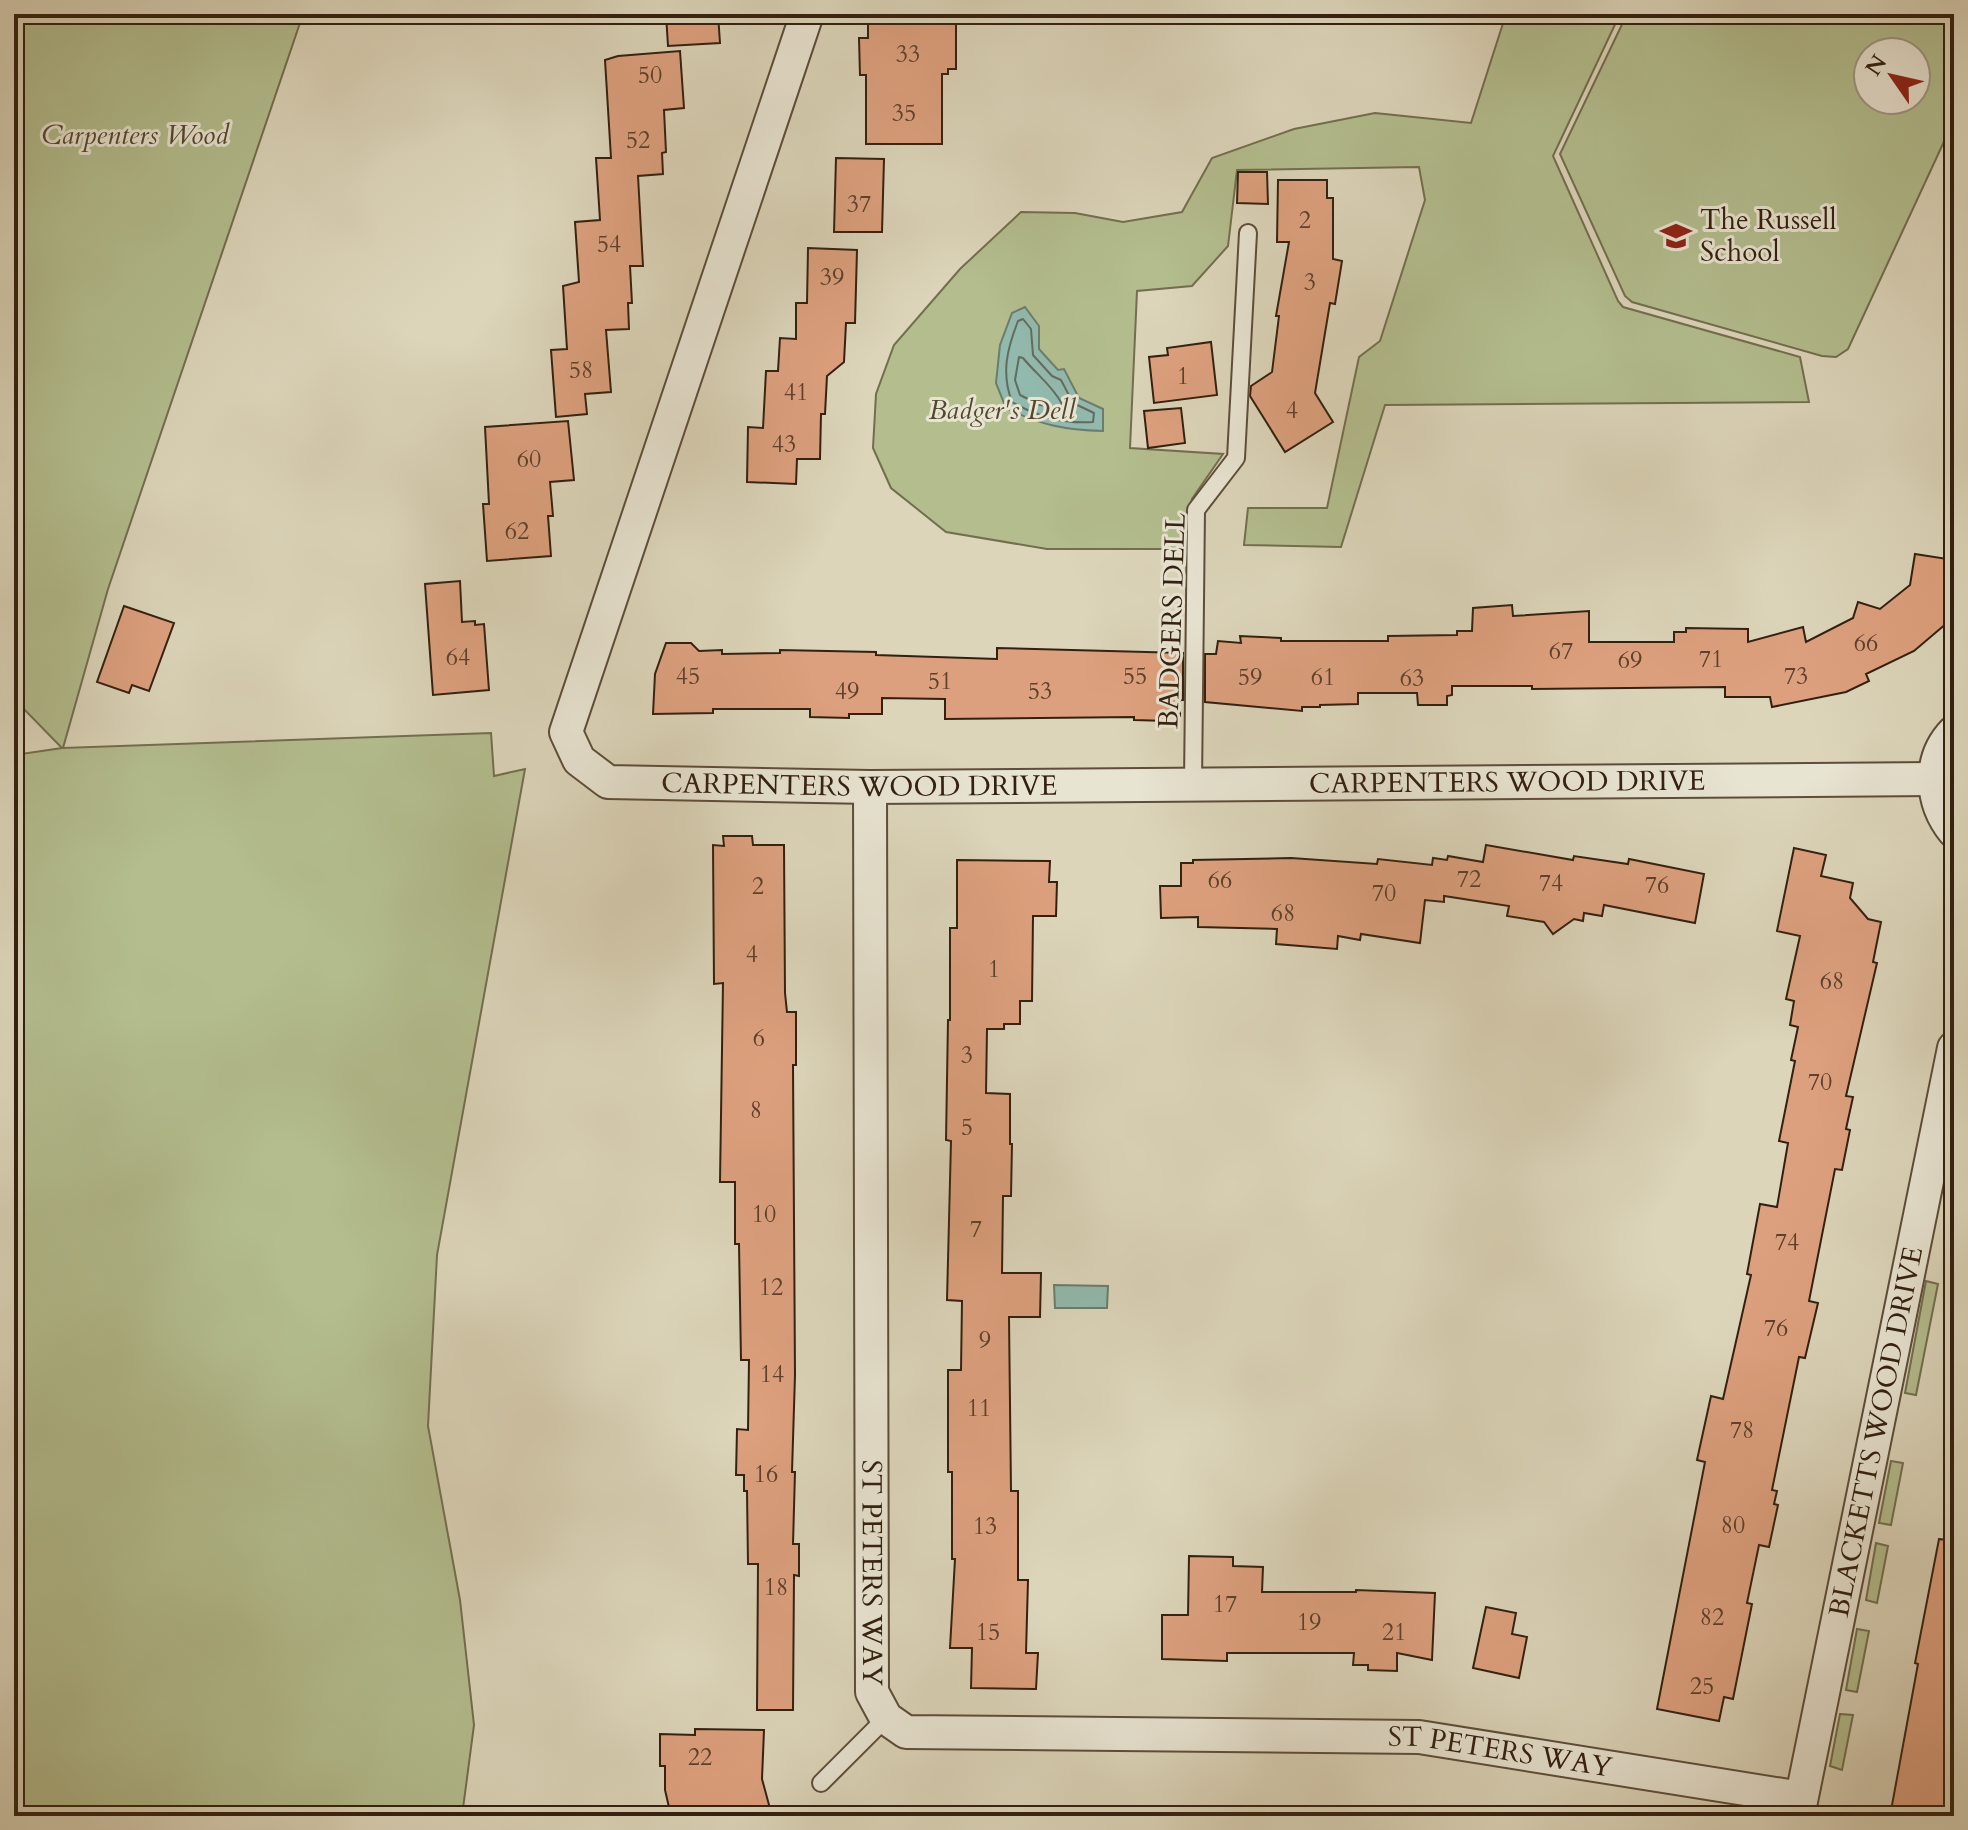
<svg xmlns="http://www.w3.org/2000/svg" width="1968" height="1830" font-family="Cardo,serif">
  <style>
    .green { fill: #b3bd8e; stroke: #736e4f; stroke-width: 2; fill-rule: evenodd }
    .water { fill: #92b9ad; stroke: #6c7c6e; stroke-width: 2 }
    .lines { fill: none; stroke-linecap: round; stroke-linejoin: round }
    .shore { stroke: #626c5e; stroke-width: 2 }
    .building { fill: #dda07e; stroke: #332010; stroke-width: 2 }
    .lane-casing { stroke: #5d4d3a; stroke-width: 20 }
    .street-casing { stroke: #5d4d3a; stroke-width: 36 }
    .lane { stroke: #e8e4d2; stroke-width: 16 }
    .street { stroke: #e8e4d2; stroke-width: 32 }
    .labels { text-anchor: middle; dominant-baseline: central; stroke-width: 6; stroke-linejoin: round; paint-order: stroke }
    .number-label { font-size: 24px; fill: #5e402c }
    .park-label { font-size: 28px; font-style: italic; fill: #534730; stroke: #e8e4d2 }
    .poi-label { font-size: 28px; fill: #332010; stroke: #e8e4d2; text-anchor: start }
    .street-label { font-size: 28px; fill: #332010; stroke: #e8e4d2 }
  </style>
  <rect width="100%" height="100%" fill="#dcd5ba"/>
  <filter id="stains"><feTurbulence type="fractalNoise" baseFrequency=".0025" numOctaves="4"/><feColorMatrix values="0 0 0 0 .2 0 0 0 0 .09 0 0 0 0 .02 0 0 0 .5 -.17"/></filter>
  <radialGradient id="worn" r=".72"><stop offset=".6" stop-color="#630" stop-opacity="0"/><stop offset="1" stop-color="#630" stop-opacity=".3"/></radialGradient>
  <path class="green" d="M14,14H303L108,589L63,748L491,733L494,776L525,769L437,1255L428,1426L460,1600L474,1725L462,1816H14V755L62,748L21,706L14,707Z
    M1506,14H1620L1553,156L1618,301L1623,307L1800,357L1809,402L1385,405L1341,547L1244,545L1248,508H1327L1359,357L1380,341L1425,200L1419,167L1237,170L1228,246L1192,286L1137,291L1130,448L1223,454L1192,499L1181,549H1047L946,532L891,488L873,448L876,394L894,345L960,269L1021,212L1075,213L1123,222L1182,212L1212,158L1294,129L1375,113L1471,123Z
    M1627,14H1954V120L1848,349L1836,357L1822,356L1632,302L1625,296L1560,154ZM1868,52H1916V100H1868Z
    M1926,1281L1938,1284L1916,1395L1905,1393Z
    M1891,1461L1903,1463L1891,1525L1879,1523Z
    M1876,1543L1888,1546L1877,1603L1866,1600Z
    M1857,1629L1869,1631L1857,1692L1846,1690Z
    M1840,1714L1853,1715L1842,1770L1830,1766Z"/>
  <path class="water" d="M1025,307L1039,326V349L1058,370L1064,369L1079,398L1103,409V431C1065,430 1040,425 1006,408L996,383L1000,345L1012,313Z
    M1054,1285L1108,1286L1107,1308H1055Z"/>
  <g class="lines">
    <path class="shore" d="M1023,319L1031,329L1033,355L1052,376L1061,380L1073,403L1094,413L1093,422C1065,424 1036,416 1012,402C1001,373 1007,349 1018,321Z
      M1019,357L1023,358C1036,374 1053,386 1062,404L1060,408L1040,405L1020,395L1015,380Z"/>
  </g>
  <path class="building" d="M666,14H718L720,43L668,46Z
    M880,14H956V69H948V74H942V144H866V75H860L859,38H868V17H880Z
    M680,51L684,108L664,110L666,152L662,153L663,174L638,176L643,266H630L632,303H628L629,329L606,330L611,392L585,394L587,414L556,417L551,350L567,349L563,286L579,282L575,222L600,220L596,158H611L605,60L618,56Z
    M836,158L884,159L882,232H834Z
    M1238,172H1267L1268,204L1237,203Z
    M1278,180H1327V198H1333V259L1342,261L1335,304L1330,303L1315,393L1333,422L1285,452L1250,396L1251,386L1272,372L1279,316H1276L1289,242H1277Z
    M808,248L857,250L855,323H846L844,362L827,376L825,414H821L820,459H797L796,484L747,482L748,427L763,428L766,371H778L780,338L796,339V303H807Z
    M1211,342L1217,395L1154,403L1149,357L1168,355L1167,348Z
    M1181,408L1185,443L1148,448L1144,411Z
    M568,421L574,480L550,482L553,516H548L551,556L487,561L483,504H489L485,427Z
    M1915,554L1954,560V617L1914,651L1866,674L1869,681L1846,692L1772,707L1770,697H1725V687L1532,689V686H1452V695L1447,696V705H1418L1417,693H1358V704L1320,705V707H1302V711L1205,702V654H1216L1218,641L1241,643L1240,636L1281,638V641H1388V636L1457,635V631H1472L1473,608L1512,605L1513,616L1589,611V642H1674V632H1686V628L1748,629V642L1803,627L1806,642L1853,618L1858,602L1880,609L1910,585Z
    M460,581L462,622L475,621V625L484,624L489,690L433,695L425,584Z
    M124,606L174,623L149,691L132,685L129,693L97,682Z
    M666,643H691L699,651L722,650V654L780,653V650L876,652V655L997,659V648L1183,653V700H1180V716H1169L1168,721L1134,720V717L945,719V699L882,698V714H849V718L810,717V709H713V713L653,714L655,674Z
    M723,836H752L753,845H784L785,993L787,1012H796V1065H793L795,1375L792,1472H795L793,1544H799V1576L794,1575L793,1710H757L758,1564H748L747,1491H744V1475H736L737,1429L748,1430L749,1360H741L739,1244H735V1182H720L723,983L714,984L713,845L724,846Z
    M1486,845L1573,860L1574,856L1628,864L1629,859L1704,874L1695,923L1604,905L1602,916L1584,913L1583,921L1574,919L1553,934L1544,922L1507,916L1509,906L1444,896V902L1425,900L1420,943L1361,934L1360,940L1338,936L1337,949L1276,944L1277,929L1198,927V917L1161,918L1160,886H1181V863H1193V860L1291,858L1377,864L1378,859L1432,865L1433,858L1447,860L1448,856L1483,862Z
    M1794,848L1826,855L1821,876L1853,883L1850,898L1868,919L1881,922L1873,962L1877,963L1846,1096L1853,1097L1846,1129L1850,1130L1842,1170L1835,1169L1809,1301L1818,1303L1805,1358L1799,1357L1772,1490L1777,1491L1774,1504L1778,1505L1769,1547L1759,1545L1747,1603L1752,1604L1733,1699L1724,1697L1719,1721L1657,1709L1705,1462L1697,1460L1711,1396L1723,1399L1751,1275L1747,1274L1760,1204L1777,1207L1788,1143L1779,1141L1795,1061L1791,1060L1798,1027L1790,1025L1794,1001L1786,999L1800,936L1777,931Z
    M957,860L1050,861L1049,882H1057L1056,916H1033L1032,1001H1020V1024H1004V1029H987L986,1093L1010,1094V1144H1012L1011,1196H1003L1002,1273H1041L1040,1317H1009L1011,1491H1018V1580H1028L1026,1653H1038L1036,1689L971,1688L972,1648H950L955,1559H952V1472H948V1370H961L962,1301L947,1300L951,1141L946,1140L948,1020H950V928H957Z
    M1939,1539L1954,1541V1816H1890L1918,1664L1915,1663Z
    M1189,1556L1233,1557V1566L1263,1567L1262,1592H1356V1590L1435,1593L1432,1660L1397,1653V1671L1368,1670V1665H1353L1354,1653H1227V1661L1162,1659V1615H1188Z
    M1486,1607L1516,1613L1512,1634L1527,1637L1519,1678L1473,1668Z
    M695,1729L764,1730L762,1779L772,1816H671L665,1790V1766H660V1734L695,1735Z"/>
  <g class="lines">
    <defs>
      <path id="lane" d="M1193,784L1196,510L1236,458L1248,233
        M821,1783L886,1718"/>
      <g id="street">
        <path id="s1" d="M807,14L566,732L579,760L608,782L870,787L1935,779"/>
        <path d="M1954,732C1927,760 1931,803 1954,831"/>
        <path id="s2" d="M870,787L872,1692L886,1718L906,1732L1419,1737L1801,1798"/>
        <path id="s3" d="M1798,1816L1954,1048"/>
      </g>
    </defs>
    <use href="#lane" class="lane-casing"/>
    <use href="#street" class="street-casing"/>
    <use href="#lane" class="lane"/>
    <use href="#street" class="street"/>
  </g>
  <defs>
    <symbol id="school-bare" viewBox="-9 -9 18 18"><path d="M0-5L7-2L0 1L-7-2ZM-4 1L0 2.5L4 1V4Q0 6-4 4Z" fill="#8f2418" stroke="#e8e4d2" stroke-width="2.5" paint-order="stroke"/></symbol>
  </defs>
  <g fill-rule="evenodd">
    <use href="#school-bare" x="1654" y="214" width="44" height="44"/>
  </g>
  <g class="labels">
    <g class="number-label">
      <text x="908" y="54">33</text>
      <text x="650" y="75">50</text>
      <text x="904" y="113">35</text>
      <text x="638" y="140">52</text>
      <text x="859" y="204">37</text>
      <text x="1305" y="220">2</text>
      <text x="609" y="244">54</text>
      <text x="832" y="277">39</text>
      <text x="1310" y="282">3</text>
      <text x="581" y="370">58</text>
      <text x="1183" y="376">1</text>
      <text x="796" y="392">41</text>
      <text x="1292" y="410">4</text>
      <text x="784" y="444">43</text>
      <text x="529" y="459">60</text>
      <text x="517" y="531">62</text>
      <text x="1866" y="643">66</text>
      <text x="1561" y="651">67</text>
      <text x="458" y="657">64</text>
      <text x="1711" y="659">71</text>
      <text x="1630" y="660">69</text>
      <text x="688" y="676">45</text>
      <text x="1135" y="676">55</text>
      <text x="1796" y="676">73</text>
      <text x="1250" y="677">59</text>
      <text x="1323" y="677">61</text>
      <text x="1412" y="678">63</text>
      <text x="940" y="681">51</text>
      <text x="847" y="691">49</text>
      <text x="1040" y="691">53</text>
      <text x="1469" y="879">72</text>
      <text x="1220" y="880">66</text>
      <text x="1551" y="883">74</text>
      <text x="1657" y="885">76</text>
      <text x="758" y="886">2</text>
      <text x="1384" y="893">70</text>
      <text x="1283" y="913">68</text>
      <text x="752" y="954">4</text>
      <text x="994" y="969">1</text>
      <text x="1832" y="981">68</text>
      <text x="759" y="1038">6</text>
      <text x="967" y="1055">3</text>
      <text x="1820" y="1082">70</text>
      <text x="756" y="1110">8</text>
      <text x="967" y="1127">5</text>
      <text x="764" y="1214">10</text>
      <text x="976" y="1229">7</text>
      <text x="1787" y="1242">74</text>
      <text x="771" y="1287">12</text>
      <text x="1776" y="1328">76</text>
      <text x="985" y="1340">9</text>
      <text x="772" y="1374">14</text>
      <text x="979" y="1408">11</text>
      <text x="1742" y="1430">78</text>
      <text x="766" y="1474">16</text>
      <text x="1733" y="1525">80</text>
      <text x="985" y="1526">13</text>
      <text x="776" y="1587">18</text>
      <text x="1225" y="1604">17</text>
      <text x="1712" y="1617">82</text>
      <text x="1309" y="1622">19</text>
      <text x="988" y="1632">15</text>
      <text x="1394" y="1632">21</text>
      <text x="1702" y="1686">25</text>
      <text x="700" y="1757">22</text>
    </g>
    <g class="park-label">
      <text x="135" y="135">Carpenters Wood</text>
      <text x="1002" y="410">Badger's Dell</text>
    </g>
    <g class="poi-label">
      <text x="1700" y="220">The Russell<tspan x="1700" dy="32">School</tspan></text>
    </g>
    <g class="street-label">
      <text transform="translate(1172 621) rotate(-88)">BADGERS DELL</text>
      <text stroke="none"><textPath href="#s1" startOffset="1724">CARPENTERS WOOD DRIVE</textPath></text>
      <text stroke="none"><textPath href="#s1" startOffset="1076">CARPENTERS WOOD DRIVE</textPath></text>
      <text stroke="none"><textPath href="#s3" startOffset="392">BLACKETTS WOOD DRIVE</textPath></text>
      <text stroke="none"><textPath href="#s2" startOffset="786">ST PETERS WAY</textPath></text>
      <text stroke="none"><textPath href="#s2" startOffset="1554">ST PETERS WAY</textPath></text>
    </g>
  </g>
  <rect width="1968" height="1830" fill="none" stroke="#dcd5ba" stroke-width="48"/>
  <rect x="16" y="16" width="1936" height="1798" fill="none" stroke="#332010" stroke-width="4"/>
  <rect x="24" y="24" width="1920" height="1782" fill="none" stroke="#332010" stroke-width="2"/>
  <g transform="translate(1892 76) rotate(304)"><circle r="38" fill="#e8e4d2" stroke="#a09684" stroke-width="2"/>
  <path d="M0-6L14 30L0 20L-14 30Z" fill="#8f2418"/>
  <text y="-12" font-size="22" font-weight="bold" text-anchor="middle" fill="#332010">N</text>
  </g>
  <rect width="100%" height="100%" filter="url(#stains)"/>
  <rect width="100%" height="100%" fill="url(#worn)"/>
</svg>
